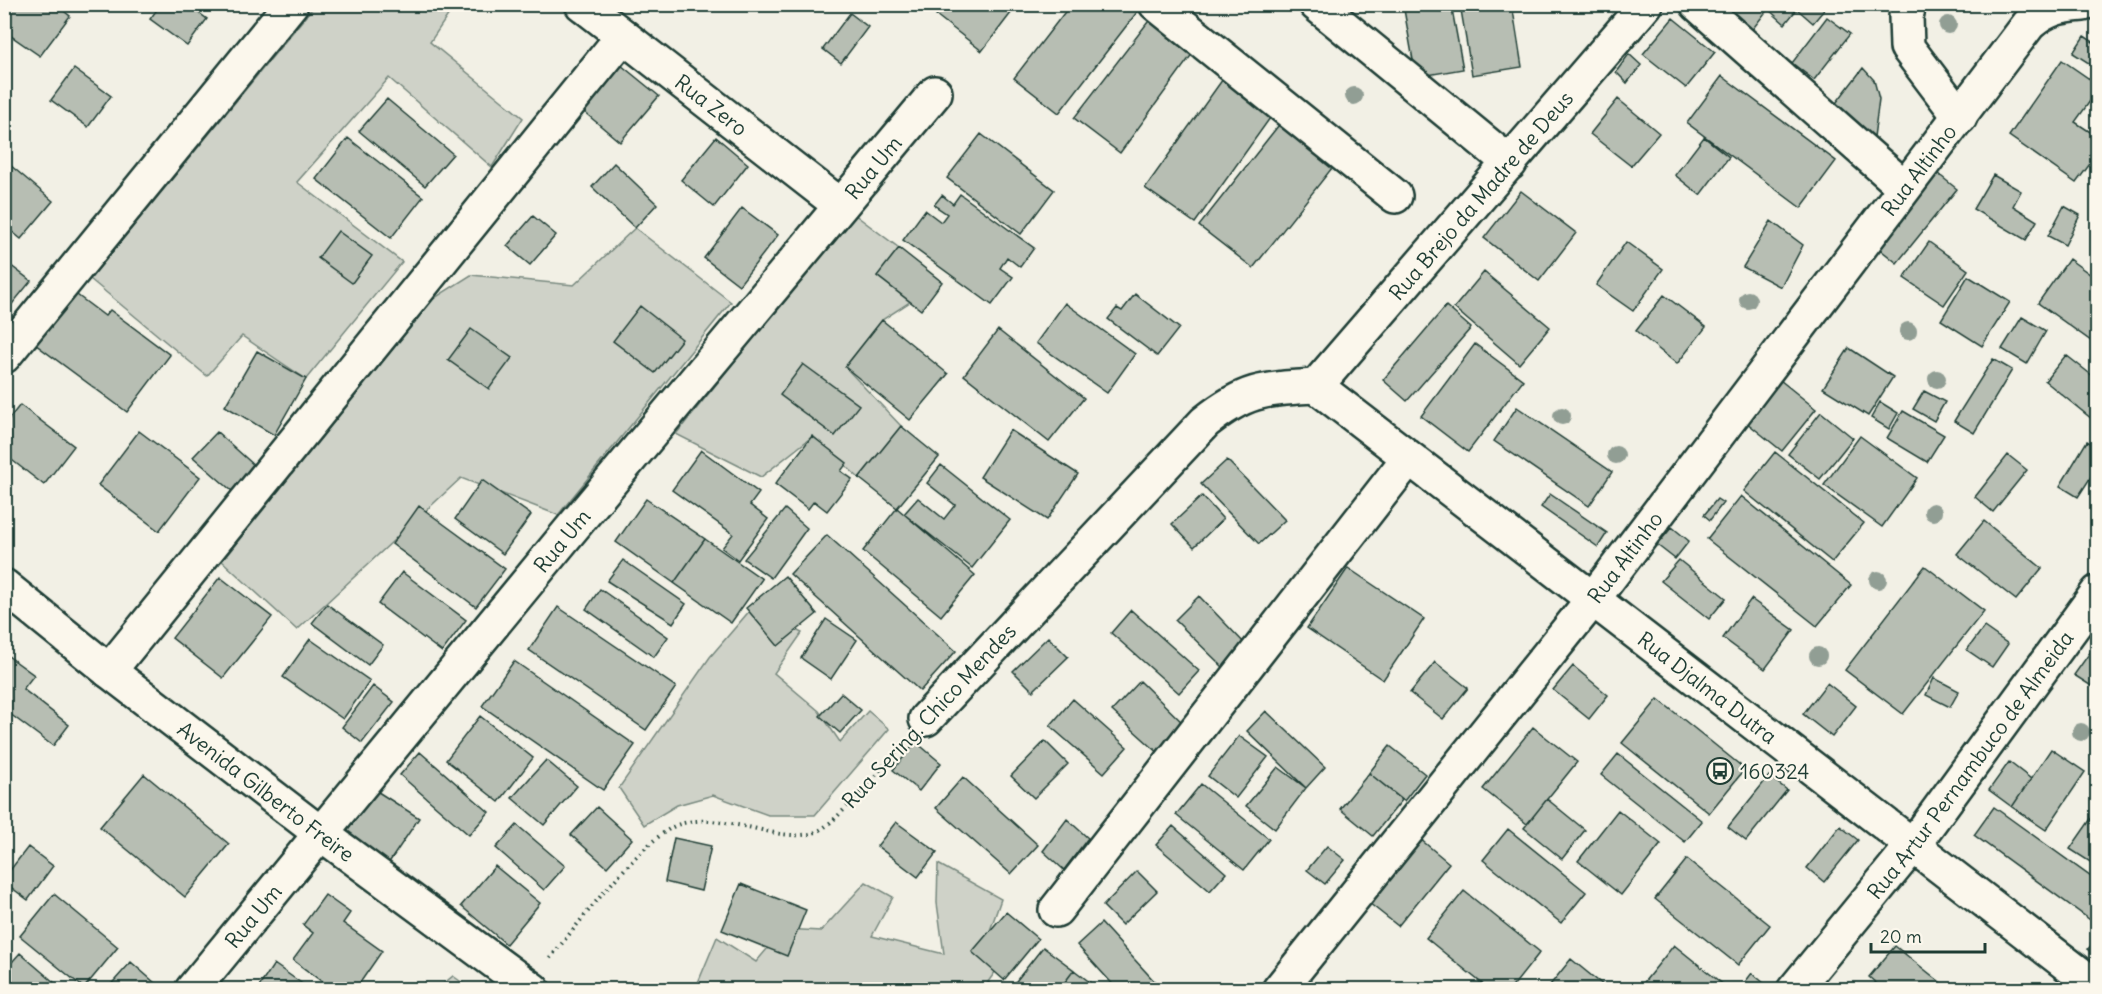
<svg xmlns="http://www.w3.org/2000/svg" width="2102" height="994" font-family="Delius,sans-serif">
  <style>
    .green { fill: #cfd2c8; stroke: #77887e; stroke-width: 1.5 }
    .building { fill: #b7beb3; stroke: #1f3d34; stroke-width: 1.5 }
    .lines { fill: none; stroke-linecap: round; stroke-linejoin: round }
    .minor-casing { stroke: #1f3d34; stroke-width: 38 }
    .path { stroke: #1f3d34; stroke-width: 4; stroke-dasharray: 1.5 4.5; stroke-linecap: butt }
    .minor { stroke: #fbf7ec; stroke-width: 33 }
    .tree { fill: #919e94 }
    .labels { text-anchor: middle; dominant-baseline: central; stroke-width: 4.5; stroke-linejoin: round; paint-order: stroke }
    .street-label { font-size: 21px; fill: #1f3d34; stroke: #fbf7ec }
    .poi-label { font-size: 21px; fill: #1f3d34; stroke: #fbf7ec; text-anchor: start }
  </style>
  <rect width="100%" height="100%" fill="#f2f0e5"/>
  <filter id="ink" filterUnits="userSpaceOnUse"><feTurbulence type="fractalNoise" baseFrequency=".0167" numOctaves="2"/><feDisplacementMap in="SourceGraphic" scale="12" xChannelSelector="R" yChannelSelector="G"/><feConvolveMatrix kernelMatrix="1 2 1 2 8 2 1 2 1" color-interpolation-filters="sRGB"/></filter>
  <g filter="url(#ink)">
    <path class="green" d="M315,5H455L430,42L523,118L492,167L389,78L297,182L402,262L306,379L242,336L207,376L90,279Z
      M854,214L899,248L877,276L910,302L882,320L845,367L901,426L859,478L813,436L761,477L676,434Z
      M635,228L731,302L558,515L461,478L297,630L222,561L433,299L471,275L574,285Z
      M752,608L802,633L774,673L819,711L840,742L868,711L889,729L815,815H768L713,795L677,805L644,825L619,788L710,657Z
      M938,864L1001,899L985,945L998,968L983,989L704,990L697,985L717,937L756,962L784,929L821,931L866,882L893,897L872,936L944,954L937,903Z
      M453,976L471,989H437Z"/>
    <path class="building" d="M4,4H55L70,16L40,56L4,31Z
      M161,4H187L207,19L187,46L150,19Z
      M945,4H1018L982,51L936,15Z
      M1071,4H1138L1141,7L1059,113L1014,78Z
      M1403,4H1451L1463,69L1416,77Z
      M1460,4H1512L1522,67L1472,75Z
      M1711,4H1829L1813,23L1797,9L1785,24L1768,9L1748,35Z
      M850,13L868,27L841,63L823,49Z
      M1827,17L1850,34L1814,80L1792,63Z
      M1151,18L1193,53L1120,153L1074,118Z
      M1673,18L1715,52L1686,88L1643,54Z
      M2084,36L2098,45V69L2073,53Z
      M1629,54L1641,65L1627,83L1616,72Z
      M2062,60L2098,85V90L2075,122L2098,137V153L2076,183L2009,136Z
      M621,65L659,96L620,142L583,111Z
      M1863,68L1874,80L1879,99L1874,137L1833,107Z
      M74,69L111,96L88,127L51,100Z
      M1225,76L1275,111L1195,223L1145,188Z
      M1722,76L1836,161L1801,208L1687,123Z
      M387,99L453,154L425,186L359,131Z
      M1618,99L1659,133L1631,166L1590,134Z
      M1282,121L1336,163L1253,268L1199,226Z
      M981,134L1054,190L1021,234L947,178Z
      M716,137L748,164L714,207L681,180Z
      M1704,137L1729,157L1700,195L1675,175Z
      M348,138L423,197L391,238L316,179Z
      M4,160L53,201L21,239L4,225Z
      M614,163L657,204L635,228L592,187Z
      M1932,169L1957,189L1897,263L1872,243Z
      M1993,175L2021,191L2013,206L2037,221L2026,240L1973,209Z
      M1521,191L1576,233L1539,281L1484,238Z
      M960,194L1034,248L1020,267L1007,257L1000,268L1013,277L992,305L903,240L925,210L941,222L947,214L934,205L942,195L953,204Z
      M2064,206L2080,215L2065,245L2048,236Z
      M742,208L778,235L739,285L704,258Z
      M533,216L556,235L530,265L507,246Z
      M1771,221L1803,245L1781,287L1743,267Z
      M338,231L372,256L352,283L318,258Z
      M1626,242L1663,269L1633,311L1596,285Z
      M1929,242L1968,270L1944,305L1904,278Z
      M899,248L942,282L921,310L877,276Z
      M2069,259L2098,280V346L2038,303Z
      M6,262L31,281L4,314V263Z
      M1484,272L1550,327L1519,364L1454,308Z
      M1968,276L2010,302L1982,346L1941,320Z
      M73,292L105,316L110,310L170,355L127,412L35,344Z
      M1135,294L1179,328L1157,356L1108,319L1117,308L1122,311Z
      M1664,295L1706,327L1677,364L1636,331Z
      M1065,303L1135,354L1107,393L1036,343Z
      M640,306L682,339L655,373L613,341Z
      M1446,306L1471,328L1407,401L1383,380Z
      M2022,317L2046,331L2027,364L2002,349Z
      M882,320L948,374L910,420L845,367Z
      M471,329L512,358L489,389L448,360Z
      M998,330L1084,398L1049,442L964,375Z
      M1475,344L1523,380L1468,452L1421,416Z
      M1849,348L1893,377L1868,416L1823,388Z
      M257,351L306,379L274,435L225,406Z
      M2066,355L2098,380V413L2092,419L2045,381Z
      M1993,359L2012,370L1974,433L1954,421Z
      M803,364L859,405L835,436L780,395Z
      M1775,376L1816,409L1782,451L1741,418Z
      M1924,391L1945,402L1934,421L1913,409Z
      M1880,402L1898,413L1889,429L1871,418Z
      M20,405L74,446L44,485L4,454V425Z
      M1517,407L1612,472L1589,506L1494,441Z
      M1903,411L1944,435L1927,462L1887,438Z
      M1821,412L1853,438L1820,479L1788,454Z
      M901,426L939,457L897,508L859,478Z
      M1010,430L1078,474L1047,520L980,477Z
      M139,431L200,477L159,531L98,485Z
      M217,432L255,466L232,491L193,457Z
      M812,436L847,463L841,471L852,479L827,511L814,501L808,509L775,484Z
      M1860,436L1917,478L1882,527L1824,485Z
      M2087,441L2098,448V466L2078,497L2060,486Z
      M701,450L759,493L750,505L768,519L738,560L722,548L733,534L672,490Z
      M1775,452L1864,523L1832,562L1744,491Z
      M2008,455L2027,470L1993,512L1975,497Z
      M1227,460L1285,520L1259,544L1201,484Z
      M941,465L1010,520L972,568L904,514L918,498L944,519L955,505L927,483Z
      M482,480L531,515L503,554L455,519Z
      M1550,494L1607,533L1598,547L1541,507Z
      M1202,496L1223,519L1194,547L1172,524Z
      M1741,496L1851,585L1817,626L1707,539Z
      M646,499L705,539L674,583L616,542Z
      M1717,499L1723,503L1710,520L1704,515Z
      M419,506L505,569L476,607L392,544Z
      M897,508L975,575L941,616L863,551Z
      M785,509L807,528L771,578L744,559Z
      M1984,521L2042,568L2016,600L1957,554Z
      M1672,527L1689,541L1675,559L1657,545Z
      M827,535L956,651L920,691L790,574Z
      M705,539L762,579L731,623L674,583Z
      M623,560L686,604L673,623L607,581Z
      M1679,560L1726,598L1709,619L1661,581Z
      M1925,566L1984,611L1903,714L1845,670Z
      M1348,568L1424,619L1383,680L1307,628Z
      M402,572L466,620L442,652L378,604Z
      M785,576L817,614L778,646L746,608Z
      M220,577L272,617L223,678L172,638Z
      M600,589L668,637L654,657L586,609Z
      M1199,596L1247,646L1225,669L1175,620Z
      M1751,599L1794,630L1765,669L1723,638Z
      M327,604L383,645L368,665L312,623Z
      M558,607L676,687L646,730L529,650Z
      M1131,610L1199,671L1179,693L1111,633Z
      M826,619L857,640L831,679L801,658Z
      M1984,627L2008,644L1992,667L1967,650Z
      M1048,637L1068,657L1033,691L1013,671Z
      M310,639L370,681L343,719L283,677Z
      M2098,641V680L2093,687L2074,675Z
      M4,653L34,675L23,689L69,725L53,746L10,714L4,722Z
      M514,661L635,745L603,790L482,706Z
      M1435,662L1468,688L1443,719L1410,693Z
      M1573,666L1608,695L1589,719L1553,690Z
      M1934,678L1959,691L1950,707L1926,695Z
      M1140,681L1189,729L1162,756L1112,711Z
      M1827,683L1856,706L1832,737L1803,714Z
      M373,686L394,702L362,743L342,727Z
      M841,693L861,710L840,733L820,716Z
      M1073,699L1127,747L1104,773L1050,726Z
      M1658,699L1745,769L1709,813L1622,743Z
      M1266,711L1325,767L1306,788L1247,731Z
      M480,716L533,758L499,802L446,760Z
      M1533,727L1577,762L1527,824L1483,789Z
      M1239,736L1268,757L1236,798L1208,776Z
      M1045,741L1068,764L1034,798L1011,776Z
      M916,742L941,763L919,791L893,770Z
      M1390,746L1425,774L1404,801L1369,773Z
      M2051,749L2085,772L2046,830L2012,807Z
      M420,752L489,812L469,835L400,775Z
      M1618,754L1702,821L1685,842L1601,775Z
      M546,760L577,786L544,825L512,798Z
      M2009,762L2031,779L2012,807L1989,790Z
      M1278,767L1306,788L1275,829L1246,806Z
      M1369,773L1402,800L1373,836L1340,809Z
      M144,774L229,844L185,897L100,827Z
      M1769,776L1787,790L1746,841L1728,827Z
      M963,777L1038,845L1011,874L936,808Z
      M1201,784L1269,839L1244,870L1176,815Z
      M375,790L419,818L384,870L341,841Z
      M1547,799L1585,830L1562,859L1524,828Z
      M597,807L632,839L607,867L571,835Z
      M1994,807L2098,882V916L2093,922L1974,835Z
      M1618,810L1661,844L1621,895L1578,861Z
      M2095,813L2098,815V867L2070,849Z
      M1067,819L1088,838L1064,870L1043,851Z
      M896,822L937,852L918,877L877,846Z
      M517,825L565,866L544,890L496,848Z
      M1173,826L1226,873L1210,891L1156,845Z
      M1840,826L1858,840L1824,882L1807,868Z
      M1508,829L1586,892L1561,923L1483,860Z
      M674,838L711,846L701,891L665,882Z
      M1420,839L1449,863L1398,926L1369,903Z
      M1327,846L1345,860L1325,884L1307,870Z
      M28,847L53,866L28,900L4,882V878Z
      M1687,859L1770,925L1738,965L1655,899Z
      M495,866L540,903L506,944L461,906Z
      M1137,871L1157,891L1122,925L1103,906Z
      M741,884L806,910L787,956L722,930Z
      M1464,891L1540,952L1510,990H1490L1426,938Z
      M54,894L118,947L84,988L20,936Z
      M325,895L350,913L343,923L382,951L355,990H333L293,960L313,933L303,925Z
      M1006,912L1038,939L1004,980L972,952Z
      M1101,923L1157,984L1151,990H1118L1077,945Z
      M2098,937V956L2088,949Z
      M1674,945L1730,990H1646L1641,986Z
      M1895,946L1950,990H1884L1869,977Z
      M1043,947L1074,970L1059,990H1018L1013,985Z
      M20,953L63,990H4V971Z
      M1571,959L1609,990H1546Z
      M131,962L163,990H106Z
      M274,964L311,990H257Z
      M1074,970L1100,990H1059Z
      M1752,973L1772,990H1739Z
      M989,983L997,990H984Z"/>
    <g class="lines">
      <defs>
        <g id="minor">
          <path id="s1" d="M582,4L840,205"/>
          <path d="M1156,4L1395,196"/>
          <path d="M1316,4L1510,163"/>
          <path d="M1697,4L1904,187"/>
          <path d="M1909,4L1906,17L1907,47L1960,117"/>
          <path d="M4,356L291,4"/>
          <path id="s2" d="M1316,386L2098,988"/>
          <path id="s3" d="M1316,386L1646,4"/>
          <path id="s4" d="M4,586L109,671L320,833L533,990"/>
          <path d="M109,671L623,36"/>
          <path d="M926,719L1205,422C1246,389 1264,389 1316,386"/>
          <path d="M1056,910L1408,459"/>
          <path id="s5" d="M192,990L568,533L935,93"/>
          <path id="s6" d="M1279,990L1593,599L2029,24C2047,8 2060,6 2083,4"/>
          <path id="s7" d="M1794,990L1913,845L2098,592"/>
        </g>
      </defs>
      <use href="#minor" class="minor-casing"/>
      <path class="path" d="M550,958C576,927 646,834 680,824C703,817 725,823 748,827C768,831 795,840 816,832C838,823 884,764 903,744"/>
      <use href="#minor" class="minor"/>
    </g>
    <g class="tree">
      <circle cx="1948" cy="25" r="9"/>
      <circle cx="1354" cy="96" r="9"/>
      <circle cx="1748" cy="300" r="9"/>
      <circle cx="1908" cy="331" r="9"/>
      <circle cx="1937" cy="379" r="9"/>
      <circle cx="1562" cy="416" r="9"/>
      <circle cx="1616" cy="455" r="9"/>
      <circle cx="1933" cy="512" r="9"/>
      <circle cx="1878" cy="580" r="9"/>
      <circle cx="1818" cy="656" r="9"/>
      <circle cx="2081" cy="732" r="9"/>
    </g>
  </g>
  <defs>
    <symbol id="bus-ring" viewBox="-11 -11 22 22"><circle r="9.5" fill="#fbf7ec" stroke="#1f3d34" stroke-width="1.5"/><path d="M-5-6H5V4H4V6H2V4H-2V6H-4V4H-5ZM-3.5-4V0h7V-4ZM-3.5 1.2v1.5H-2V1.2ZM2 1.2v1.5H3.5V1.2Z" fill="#1f3d34"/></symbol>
  </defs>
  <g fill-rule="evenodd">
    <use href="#bus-ring" x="1705" y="756" width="30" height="30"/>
  </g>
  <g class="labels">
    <g class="street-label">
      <text stroke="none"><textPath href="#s1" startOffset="164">Rua Zero</textPath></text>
      <text stroke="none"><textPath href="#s5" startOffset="1068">Rua Um</textPath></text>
      <text stroke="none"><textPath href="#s6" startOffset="1040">Rua Altinho</textPath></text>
      <text stroke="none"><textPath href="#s3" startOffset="252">Rua Brejo da Madre de Deus</textPath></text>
      <text stroke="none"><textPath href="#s5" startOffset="582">Rua Um</textPath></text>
      <text stroke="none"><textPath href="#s6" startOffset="554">Rua Altinho</textPath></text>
      <text stroke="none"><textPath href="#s2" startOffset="494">Rua Djalma Dutra</textPath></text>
      <text transform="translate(929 716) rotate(-47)">Rua Sering. Chico Mendes</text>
      <text stroke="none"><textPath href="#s7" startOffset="286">Rua Artur Pernambuco de Almeida</textPath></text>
      <text stroke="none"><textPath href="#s4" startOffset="333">Avenida Gilberto Freire</textPath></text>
      <text stroke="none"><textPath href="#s5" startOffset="96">Rua Um</textPath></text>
    </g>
    <g class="poi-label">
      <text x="1740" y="771">160324</text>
    </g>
  </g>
  <rect width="2102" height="994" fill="none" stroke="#fbf7ec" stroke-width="24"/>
  <rect x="12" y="12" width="2078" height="970" fill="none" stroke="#1f3d34" stroke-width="2" filter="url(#ink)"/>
  <path d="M1871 943v9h114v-9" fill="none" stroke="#1f3d34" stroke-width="3"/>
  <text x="1880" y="943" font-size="18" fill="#1f3d34" stroke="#fbf7ec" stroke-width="4.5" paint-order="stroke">20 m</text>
</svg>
